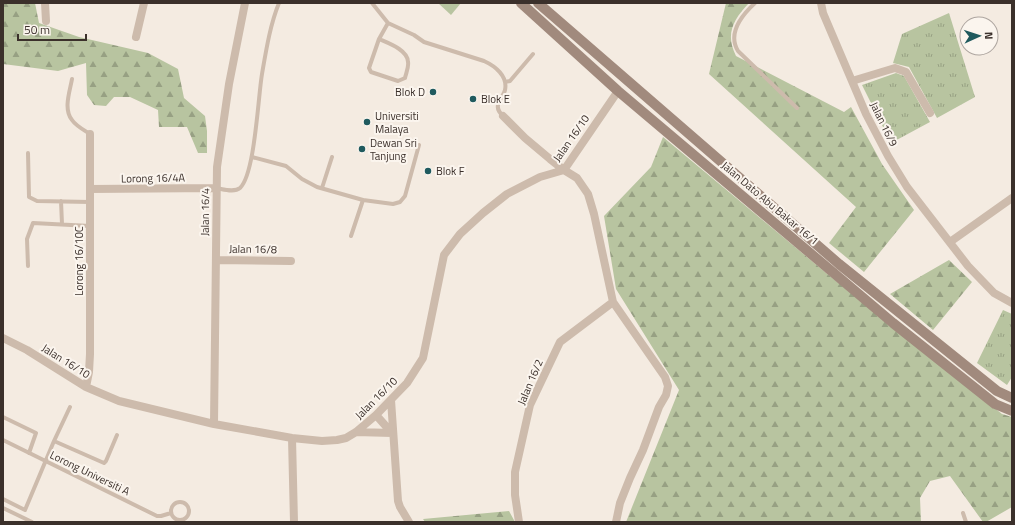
<svg xmlns="http://www.w3.org/2000/svg" width="1015" height="525" font-family="'Titillium Web',sans-serif">
  <style>
    .grass { fill: url(#grass-tufts) }
    .forest { fill: url(#forest-firs) }
    .park { fill: #b8c4a0 }
    .lines { fill: none; stroke-linecap: round; stroke-linejoin: round }
    .service { stroke: #cdbbac; stroke-width: 4 }
    .minor { stroke: #cdbbac; stroke-width: 8 }
    .secondary { stroke: #a18a7d; stroke-width: 10 }
    .poi-dot { fill: #1f5a5e; stroke: #fbf5ee; stroke-width: 1.5 }
    .labels { text-anchor: middle; dominant-baseline: central; stroke-width: 4; stroke-linejoin: round; paint-order: stroke }
    .poi-label { font-size: 11px; fill: #3b302b; stroke: #fbf5ee; text-anchor: start }
    .street-label { font-size: 11px; fill: #3b302b; stroke: #fbf5ee }
  </style>
  <defs>
    <pattern id="grass-tufts" width="24" height="20" patternUnits="userSpaceOnUse"><rect width="24" height="20" fill="#b8c4a0"/><path d="M3 7l-1-3M5 7V3M7 7l1-3M15 17l-1-3M17 17v-4M19 17l1-3" fill="none" stroke="#97a083"/></pattern>
    <pattern id="forest-firs" width="22" height="20" patternUnits="userSpaceOnUse"><rect width="22" height="20" fill="#b8c4a0"/><path d="M5 1l3.5 6h-7zM16 11l3.5 6h-7z" fill="#97a083"/></pattern>
  </defs>
  <rect width="100%" height="100%" fill="#f4ebe1"/>
  <path class="grass" d="M949,13L975,97L937,118L909,67L893,63L902,34Z
    M896,73L904,76L930,122L891,143L862,85Z
    M1003,310L1012,314V377L1007,385L977,363Z"/>
  <path class="forest" d="M3,3H35L39,23L79,37L148,53L178,69L184,98L205,116L207,131V153H198L187,127H159L158,110L130,97H114L106,106L94,105L87,95L86,63L58,71L3,64Z
    M726,3H749C733,20 725,34 736,56L844,112L851,107L882,164L914,210L864,272L829,243L856,207L709,74Z
    M663,137L831,277L1002,414L1012,417V507L986,522H983L950,476L930,481L920,498L921,522H626L679,390L616,289L604,216L651,167Z
    M949,260L972,282L933,330L890,294Z
    M509,511L515,522H425L423,519Z"/>
  <path class="park" d="M438,3H461L451,15Z"/>
  <g class="lines">
    <path class="service" d="M372,3L388,23L414,35L424,42L484,61C495,66 508,76 505,90C504,95 499,100 498,105C497,110 500,113 503,116
      M755,3C742,15 727,33 738,51L797,108
      M379,39C388,43 408,50 408,62C409,67 406,73 405,78L398,81L371,72L369,68L379,39L388,23
      M72,79C70,91 63,109 72,120C76,126 84,130 90,134
      M505,82L510,81L533,54
      M28,153L29,197L37,201L90,202
      M252,157L286,166L302,179L317,187L363,200L393,204L400,202L405,196L419,145
      M216,188C223,189 234,193 240,188C255,174 258,97 262,74C266,51 270,25 279,3
      M322,188L332,157
      M61,201L62,224
      M351,236L363,200
      M28,266L27,239L33,223L90,226
      M70,407L54,441L104,463L106,461L117,435
      M3,417L36,433L29,453
      M3,440L157,516H161L171,513
      M3,499L25,510L54,441
      M171 511a9 9 0 1 1 18 0a9 9 0 1 1-18 0Z
      M3,508L32,522
      M963,513L966,522"/>
    <path class="minor" d="M45,3L46,21
      M821,3L823,13L866,114L888,156L907,187L968,266L994,293L1012,303
      M136,37L144,3
      M852,81L895,68L906,72L930,113
      M503,116L525,138L550,159L564,170L577,178L588,194L594,214L613,302
      M90,189L216,188
      M950,242L1012,198
      M216,260L291,261
      M3,338L27,350L86,387L119,401L214,424L292,438L322,441L337,440L346,438L356,432L376,415L407,383L423,358L444,255L460,234L483,213L507,194L540,177L564,170L618,91
      M86,387L89,372L90,354V134
      M391,400L398,501L400,507L409,522
      M376,415L392,433
      M214,424L217,167L229,84L245,3
      M356,432L392,433
      M292,438L294,522
      M519,522L515,495V472L530,405L560,342L613,302L665,377L668,386L666,395L659,407L643,450L630,478L620,503L616,522"/>
    <path class="secondary" d="M521,3L618,91L893,323L995,404L1012,411
      M538,3L839,264L997,391L1012,398"/>
  </g>
  <g class="poi-dot">
    <circle cx="433" cy="92" r="4"/>
    <circle cx="473" cy="99" r="4"/>
    <circle cx="367" cy="122" r="4"/>
    <circle cx="362" cy="149" r="4"/>
    <circle cx="428" cy="171" r="4"/>
  </g>
  <g class="labels">
    <g class="poi-label">
      <text x="425" y="92" text-anchor="end">Blok D</text>
      <text x="481" y="99">Blok E</text>
      <text x="375" y="116">Universiti<tspan x="375" dy="13">Malaya</tspan></text>
      <text x="370" y="143">Dewan Sri<tspan x="370" dy="13">Tanjung</tspan></text>
      <text x="436" y="171">Blok F</text>
    </g>
    <g class="street-label">
      <text transform="translate(884 124) rotate(64)">Jalan 16/9</text>
      <text transform="translate(571 138) rotate(-55)">Jalan 16/10</text>
      <text transform="translate(153 178) rotate(-1)">Lorong 16/4A</text>
      <text transform="translate(770 203) rotate(40)">Jalan Dato Abu Bakar 16/1</text>
      <text transform="translate(205 212) rotate(-89)">Jalan 16/4</text>
      <text transform="translate(253 249) rotate(1)">Jalan 16/8</text>
      <text transform="translate(79 261) rotate(-90)">Lorong 16/10C</text>
      <text transform="translate(66 361) rotate(32)">Jalan 16/10</text>
      <text transform="translate(530 382) rotate(-67)">Jalan 16/2</text>
      <text transform="translate(376 398) rotate(-45)">Jalan 16/10</text>
      <text transform="translate(90 473) rotate(26)">Lorong Universiti A</text>
    </g>
  </g>
  <rect width="1015" height="525" fill="none" stroke="#3b302b" stroke-width="8"/>
  <g transform="translate(979 36) rotate(87)"><circle r="19" fill="#fbf5ee" stroke="#aea6a0"/>
  <path d="M0-3L7 15L0 10L-7 15Z" fill="#1f5a5e"/>
  <text y="-6" font-size="11" font-weight="bold" text-anchor="middle" fill="#3b302b">N</text>
  </g>
  <path d="M18 34v6h68v-6" fill="none" stroke="#3b302b" stroke-width="2"/>
  <text x="24" y="34" font-size="12" fill="#3b302b" stroke="#fbf5ee" stroke-width="3" paint-order="stroke">50 m</text>
</svg>
